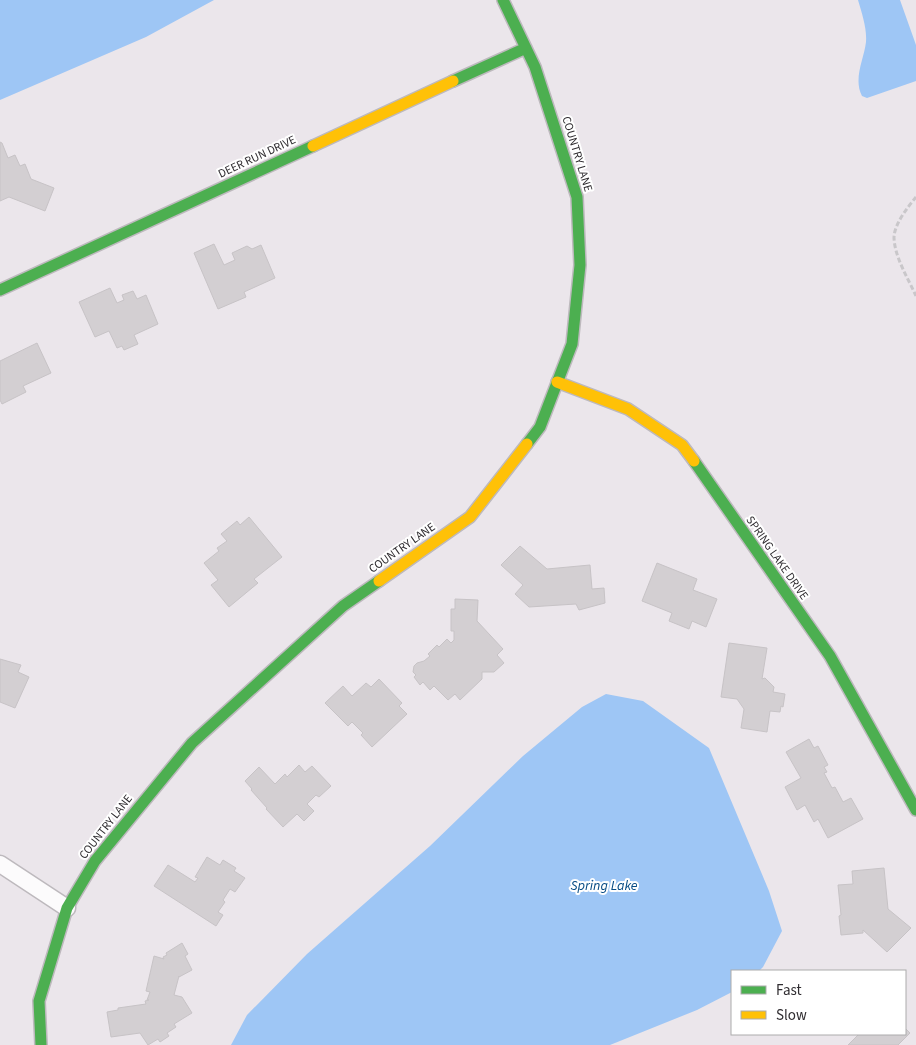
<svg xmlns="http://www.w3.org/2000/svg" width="916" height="1045" font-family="'Source Sans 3',sans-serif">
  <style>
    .water { fill: #9ec6f5 }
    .building { fill: #d3cfd2; stroke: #c7c3c6 }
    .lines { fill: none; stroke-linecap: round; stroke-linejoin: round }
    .street-casing { stroke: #bdb9bd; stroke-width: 19 }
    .fast-casing { stroke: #bdb9bd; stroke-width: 14 }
    .slow-casing { stroke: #bdb9bd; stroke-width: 14 }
    .path { stroke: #c9c7ca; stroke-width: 3; stroke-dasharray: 5 2.5; stroke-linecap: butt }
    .street { stroke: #fcfbfc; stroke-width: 16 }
    .fast { stroke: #4caf50; stroke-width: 11 }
    .slow { stroke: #ffc107; stroke-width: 11 }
    .labels { text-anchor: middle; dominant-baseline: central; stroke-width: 4; stroke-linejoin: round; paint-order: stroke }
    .street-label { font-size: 12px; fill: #2f2c30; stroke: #fff }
    .water-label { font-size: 14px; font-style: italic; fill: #064b84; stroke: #fff }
  </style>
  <rect width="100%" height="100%" fill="#ebe6eb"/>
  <path class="water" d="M0,0H214L146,37L0,100Z
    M858,0H900L916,45V81L867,98L862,96C853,79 864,59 866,42C867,28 862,14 858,0Z
    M606,694L643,701L709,748L769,891L782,931L763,967L759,971H732V992L697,1010L610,1045H231L247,1015L307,954L430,846L523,756L582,707Z"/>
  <path class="building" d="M0,142L2,143L8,158L15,155L20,166L25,164L31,179L54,188L45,211L9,197L0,201Z
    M214,244L224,265L235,260L232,253L247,246L252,249L261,245L275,278L244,292L246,297L218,309L194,253Z
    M110,288L117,303L124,300L122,295L133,291L137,299L146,295L158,324L134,335L138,344L124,350L122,346L117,348L109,331L95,337L79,302Z
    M37,343L51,373L23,386L26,392L2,404L0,400V361Z
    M249,517L282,557L254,579L258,583L229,607L211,585L218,580L204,563L219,551L217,548L227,541L221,534L237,521L240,525Z
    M520,546L547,569L590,565L592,589L604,588L605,603L579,610L576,604L529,607L515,594L523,585L501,565Z
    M657,563L697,579L693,590L717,599L706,627L692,621L689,629L669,621L672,613L642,601Z
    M455,599L478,600L477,621L503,649L497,655L504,663L494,672H482V679L460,700L455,694L448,700L434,686L430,690L423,682L420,685L414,677L416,675L413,672L414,666L417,663L424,661L430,656L428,654L437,645L439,647L447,639L451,643L454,640V631H451V609H455Z
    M729,643L767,648L762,679L765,678L774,687L773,692L785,694L783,707L781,706L780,712L770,711L767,732L741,728L744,709L737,699L721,697Z
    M0,659L21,665L18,672L29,677L15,708L0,702Z
    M379,679L402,703L399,706L407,714L372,747L361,735L363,733L352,722L348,726L325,703L343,686L352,696L366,683L371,687Z
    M809,739L814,748L818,746L828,765L824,767L827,772L824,773L832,788L835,787L843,802L851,798L863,819L828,838L818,819L814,822L805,805L797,810L785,787L801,778L786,752Z
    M299,765L305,772L312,766L331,786L319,797L316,795L307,804L314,811L304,821L297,814L283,827L266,809L267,808L251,790L252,789L245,781L259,767L275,784L285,774L287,777Z
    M207,857L220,865L223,860L236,868L234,871L245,878L235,892L230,889L223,900L225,902L218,912L223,915L216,926L154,886L168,865L195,882L198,878L195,877Z
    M884,868L888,909L911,928L887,952L863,930V933L841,935L839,916L841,915L838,885L853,884L852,871Z
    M182,943L188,954L185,956L192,970L179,977V976L174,995L182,997L192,1013L174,1024L176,1027L167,1033L169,1036L160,1042L158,1039L148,1045L140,1033L111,1037L107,1012L118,1010V1008L146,1004L145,1001L149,1000H147L150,992L146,991L154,956L164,959L163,957L167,955L166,953Z
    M905,1028L910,1033L898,1045H848L859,1034H905Z"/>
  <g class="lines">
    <defs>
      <path id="street" d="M0,864L67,908"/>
      <path id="fast" d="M503,0L535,67L577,197L580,265L572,344L540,427L527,444
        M453,81L526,48
        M0,290L313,146
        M694,461L830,656L916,810
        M41,1045L39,1001L67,908L95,861L192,743L343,606L379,581"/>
      <path id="slow" d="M313,146L453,81
        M557,382L628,409L682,445L694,461
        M379,581L470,517L527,444"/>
    </defs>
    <use href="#street" class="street-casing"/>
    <use href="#fast" class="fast-casing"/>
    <use href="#slow" class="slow-casing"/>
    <path class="path" d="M916,197C908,207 894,224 894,238C895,258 908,278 916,296"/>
    <use href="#street" class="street"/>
    <use href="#fast" class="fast"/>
    <use href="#slow" class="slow"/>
  </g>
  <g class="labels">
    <g class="street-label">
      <text transform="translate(577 154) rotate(73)">COUNTRY LANE</text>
      <text transform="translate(257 157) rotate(-25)">DEER RUN DRIVE</text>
      <text transform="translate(402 548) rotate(-35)">COUNTRY LANE</text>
      <text transform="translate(777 558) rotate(55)">SPRING LAKE DRIVE</text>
      <text transform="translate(106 827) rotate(-52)">COUNTRY LANE</text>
    </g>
    <g class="water-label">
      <text x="604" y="886">Spring Lake</text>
    </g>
  </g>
  <rect x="731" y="970" width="175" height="65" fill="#ffffff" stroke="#acabac"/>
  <rect x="741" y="986" width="25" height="8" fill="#4caf50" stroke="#acabac"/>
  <text x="776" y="995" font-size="15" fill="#2f2c30">Fast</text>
  <rect x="741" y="1011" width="25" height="8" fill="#ffc107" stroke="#acabac"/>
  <text x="776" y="1020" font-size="15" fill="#2f2c30">Slow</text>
</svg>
